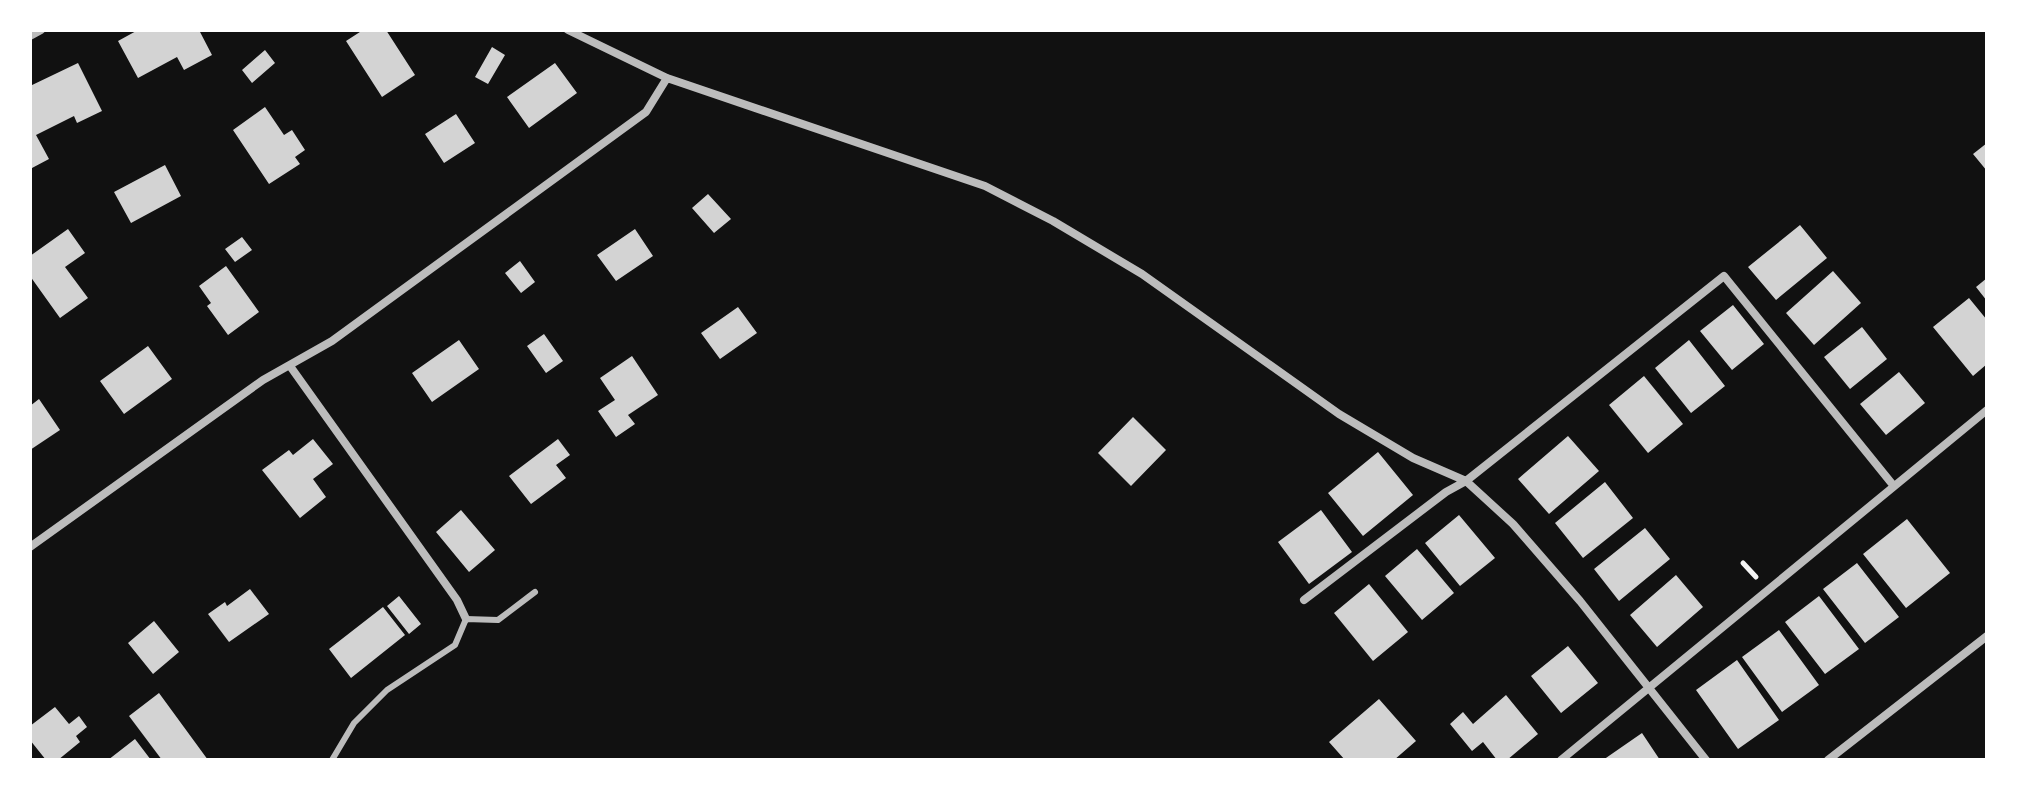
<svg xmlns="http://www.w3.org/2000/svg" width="2017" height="790" font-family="'Source Sans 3',sans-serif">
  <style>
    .building { fill: #d3d3d3 }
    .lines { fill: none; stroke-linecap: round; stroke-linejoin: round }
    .path { stroke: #f5f5f5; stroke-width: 5 }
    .service { stroke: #bcbcbc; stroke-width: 6 }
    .minor { stroke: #bcbcbc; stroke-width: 8 }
  </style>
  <rect width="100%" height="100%" fill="#111"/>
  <path class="building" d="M138,30H199L212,55L184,70L177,57L138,78L118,41Z
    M363,30H386L415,75L382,97L346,41Z
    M492,47L505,55L488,84L475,77Z
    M265,50L275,63L252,83L242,70Z
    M78,63L102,111L77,123L74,116L36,135L49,159L32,168L30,164V86Z
    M555,63L577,93L529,128L507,97Z
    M265,107L284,135L292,130L305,150L295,157L300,164L269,184L233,130Z
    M456,114L475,143L444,163L425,134Z
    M1987,143V171L1973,154Z
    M165,165L181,196L131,223L114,192Z
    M708,194L731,219L714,233L692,208Z
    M1800,225L1827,258L1776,300L1748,267Z
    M68,229L85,253L65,267L88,298L60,318L30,276V256Z
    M635,229L653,256L616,281L597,255Z
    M242,237L252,250L235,262L225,249Z
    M520,261L535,282L521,293L505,273Z
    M226,266L259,312L228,335L207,306L211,303L199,286Z
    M1833,271L1861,303L1814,345L1786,313Z
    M1987,278V301L1976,287Z
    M1969,298L1987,320V364L1973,376L1933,327Z
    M1733,305L1764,344L1732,370L1700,331Z
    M738,307L757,333L720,359L701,333Z
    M1862,327L1887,359L1850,389L1824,357Z
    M544,334L563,361L546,373L527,346Z
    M459,340L479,369L432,402L412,373Z
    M1689,340L1725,386L1691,413L1655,368Z
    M148,346L172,379L124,414L100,381Z
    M632,356L658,395L628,415L635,424L616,437L598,411L615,400L600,378Z
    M1899,372L1925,403L1886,435L1860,404Z
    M1644,376L1683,424L1648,453L1609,405Z
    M39,399L60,430L30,450V406Z
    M1133,417L1166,450L1131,486L1098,453Z
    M1568,436L1599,471L1549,514L1518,479Z
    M313,439L333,464L313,479L326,497L300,518L262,470L289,450L293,455Z
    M558,439L570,455L556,465L566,478L531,504L509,476Z
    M1378,452L1413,495L1363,536L1328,493Z
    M1605,482L1633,518L1583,558L1555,523Z
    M461,510L495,550L469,572L436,532Z
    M1321,510L1352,552L1309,584L1278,542Z
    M1459,515L1495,558L1460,586L1425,543Z
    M1907,519L1950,573L1906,608L1863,554Z
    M1645,528L1670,559L1619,601L1594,569Z
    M1417,549L1454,593L1422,620L1385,576Z
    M1857,563L1899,617L1865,643L1823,589Z
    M1676,575L1703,607L1657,647L1630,615Z
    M1369,584L1408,632L1373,661L1334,613Z
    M250,589L269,614L229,642L208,614L225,602L227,606Z
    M399,596L421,624L409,634L387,606Z
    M1819,596L1859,649L1825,674L1785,622Z
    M383,607L405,635L351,678L329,649Z
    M154,621L179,652L153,674L128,643Z
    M1779,630L1819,685L1782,712L1742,657Z
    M1568,646L1598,683L1561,713L1531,676Z
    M1737,660L1779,720L1738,749L1696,690Z
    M159,693L208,760H162L129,716Z
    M1506,695L1538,734L1507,760H1497L1483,742L1472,751L1450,724L1463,712L1473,724Z
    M1379,699L1416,741L1394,760H1345L1329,742Z
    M55,707L69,724L79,716L87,727L76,736L80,742L58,760H46L30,740V726Z
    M1642,733L1660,760H1603Z
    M135,739L151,760H108Z"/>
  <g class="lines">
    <path class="path" d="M1743,563L1756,577"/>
    <path class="service" d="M332,760L354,723L387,690L455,645L466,619L498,620L535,592"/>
    <path class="minor" d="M568,30L667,78L985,186L1053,221L1142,274L1339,414L1413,458L1466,481L1513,524L1580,601L1706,760
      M30,36L41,30
      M290,366L457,600L466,619
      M30,547L263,380L332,341L646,112L667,78
      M1304,600L1446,492L1466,481L1724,276L1893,485
      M1561,760L1987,410
      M1828,760L1987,636"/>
  </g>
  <rect width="2017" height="790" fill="none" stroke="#ffffff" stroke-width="64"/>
</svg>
